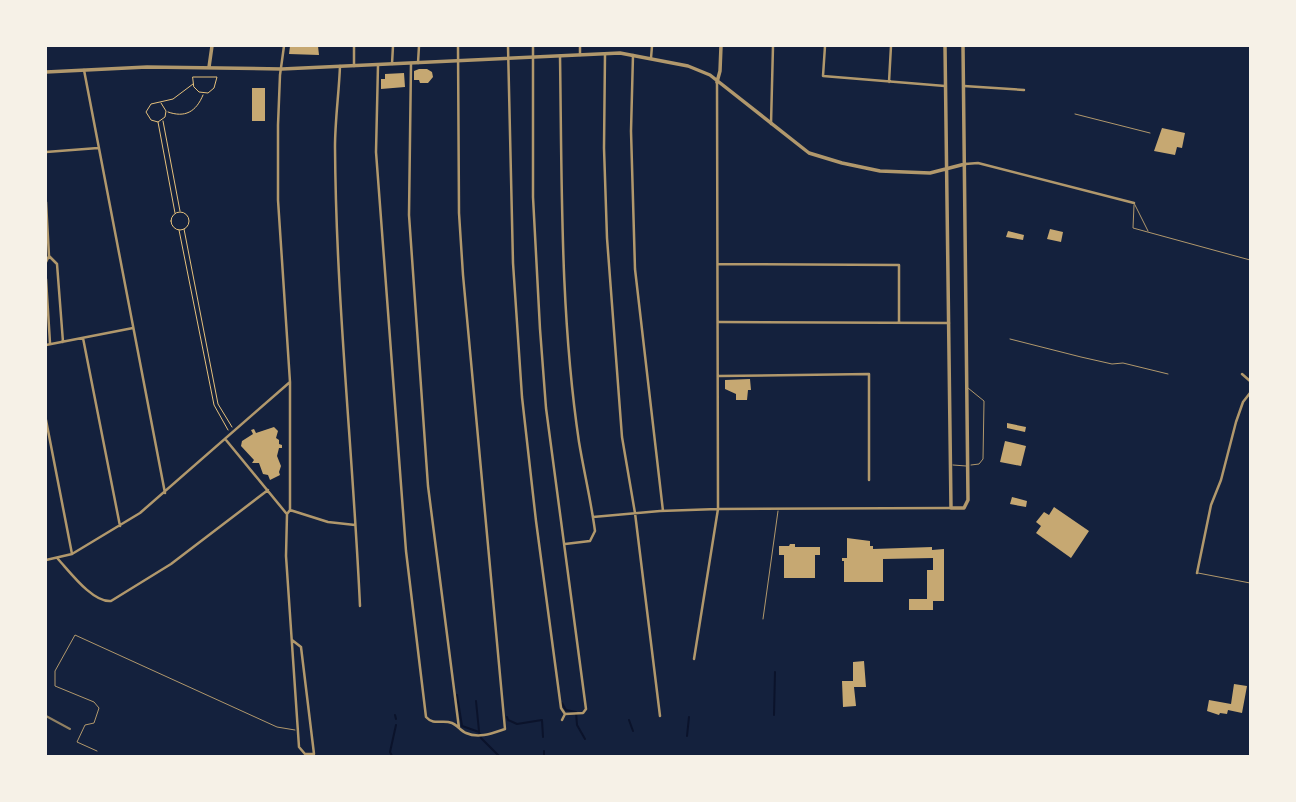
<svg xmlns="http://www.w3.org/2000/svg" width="1296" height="802" font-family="Montserrat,sans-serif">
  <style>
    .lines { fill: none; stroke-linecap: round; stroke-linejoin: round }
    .stream { stroke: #0b132b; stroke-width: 2 }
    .building { fill: #c6a872 }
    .path { stroke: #e5c07b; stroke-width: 1 }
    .service { stroke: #b1986c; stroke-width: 1 }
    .minor { stroke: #b1986c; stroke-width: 2.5 }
    .tertiary { stroke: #b1986c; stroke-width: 3.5 }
    .rail { stroke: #918062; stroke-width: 2 }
  </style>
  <rect width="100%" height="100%" fill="#14213d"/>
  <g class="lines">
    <path class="stream" d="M457,695L462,726L479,732L481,738L499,756
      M476,701L479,731
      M562,703L566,710L576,712L577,725L585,739
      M395,715L396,719
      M774,715L775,672
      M507,717L508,720L517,724L542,720L543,737
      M629,720L633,731
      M687,736L689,717
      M392,756L390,752L396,725
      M544,756V751"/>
  </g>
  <path class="building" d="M290,46H318L319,55L289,54Z
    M419,69H427L432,72L433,77L428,83H420L419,80H414V71Z
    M404,73L405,87L381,89V79H385V74Z
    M252,88H265V121H252Z
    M1162,128L1185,133L1182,148L1177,147L1175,155L1154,151Z
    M1050,229L1063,232L1061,242L1047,239Z
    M1008,231L1024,235L1023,240L1006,237Z
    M750,379L751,390H748L747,400H736V394L725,389V380Z
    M1007,423L1026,427L1025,432L1007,428Z
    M274,427L278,431L276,438L279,440V444L282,445V448H279L277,456L281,466L279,472L280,475L270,480L268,475L263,474L259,463H252L254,460L241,446L242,441L253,434L251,430L254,429L256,433Z
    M1005,441L1026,446L1021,466L1000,462Z
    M1012,497L1027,501L1026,507L1010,504Z
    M1054,507L1089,531L1071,558L1036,533L1041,526L1036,522L1044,512L1049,515Z
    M847,538L870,541V546H873V549L932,547V550L944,549V601H933V610H909V599H927V570H933V558L883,559V582H844V561H842V558H847Z
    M790,544H795V547H820V555H815V578H784V555H779V546H789Z
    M864,661L866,687H854L856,706L843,707L842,681H853V662Z
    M1234,684L1247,686L1242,713L1228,710L1227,714L1220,713L1219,715L1207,711L1209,700L1231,704Z"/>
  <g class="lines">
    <path class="path" d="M193,77H217L214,88L208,93L199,92L194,87Z
      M161,103L166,111L165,117L158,122L151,120L146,112L151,104L173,99L193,84
      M168,112C185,118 196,112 203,95
      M163,121L180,211
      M158,122L175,213
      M171 221a9 9 0 1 1 18 0a9 9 0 1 1-18 0Z
      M184,229L218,404L232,427
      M179,230L214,405L228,430"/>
    <path class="service" d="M1075,114L1150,133
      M1134,203L1148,231
      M1134,205L1133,228L1250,260
      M1010,339L1081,357L1112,364L1123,363L1168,374
      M968,388L984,401L983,459L979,464L971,465
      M953,465L966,466
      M1198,573L1250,583
      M763,619L778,511
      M97,751L77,742L85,725L94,723L99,708L94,702L55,686V671L75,635L277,727L295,730"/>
    <path class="minor" d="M284,46L280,75L278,125V200L290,382V510L287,514L286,556L299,747L305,754H314L301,647L292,640
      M354,46V66
      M508,46L513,263L522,397L536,521L561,708L565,714
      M533,46V197L540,329L546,408L586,709L583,713L565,714L562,720
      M580,46V55
      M825,46L823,76L945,86
      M605,54L604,148L607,238L622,437L635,513L660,716
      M633,55L631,131L635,269L663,511
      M560,56C562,184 560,314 579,442C584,472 591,501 595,531L590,541L565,544
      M651,58L652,46
      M411,63L409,215L428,486L459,728
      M418,63L419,46
      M392,64L393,46
      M378,65L376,152L406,551L426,717C434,726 442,719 452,723C457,725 461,731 466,733C479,739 493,733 505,729L463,275L459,213L458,46
      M340,66C339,93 335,120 335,147C336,300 353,453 360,606
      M84,70L165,493
      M889,82L891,46
      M964,86L1024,90
      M771,124L773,46
      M46,152L98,148
      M965,164L978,163L1134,203
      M46,202L49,256L46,262
      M49,256L57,264L63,342
      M718,264L899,265V323
      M46,279L50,343
      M719,322L949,323
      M83,338L120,526
      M46,345L133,328
      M1242,374L1250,381
      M719,376L869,374V480
      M46,420L72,554
      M226,440L286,513
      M290,510L328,522L355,525
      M593,517L660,511L718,509L950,508
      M58,559C70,572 93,603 111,601L171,564L268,490
      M46,560L72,554L140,513L290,382
      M1197,573L1211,505L1221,480L1236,422L1243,402L1250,393
      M694,659L718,509L717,82"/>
    <path class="tertiary" d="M945,46L951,508H964L968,500L963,46
      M209,67L212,46
      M46,72L147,67L282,69L620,53L688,66L710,75L809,153L842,163L880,171L930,173L965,164
      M717,82L720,71L721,46"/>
    <path class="rail" d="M46,716L70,729"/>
  </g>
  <rect width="1296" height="802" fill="none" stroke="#f6f1e7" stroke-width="94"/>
</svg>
